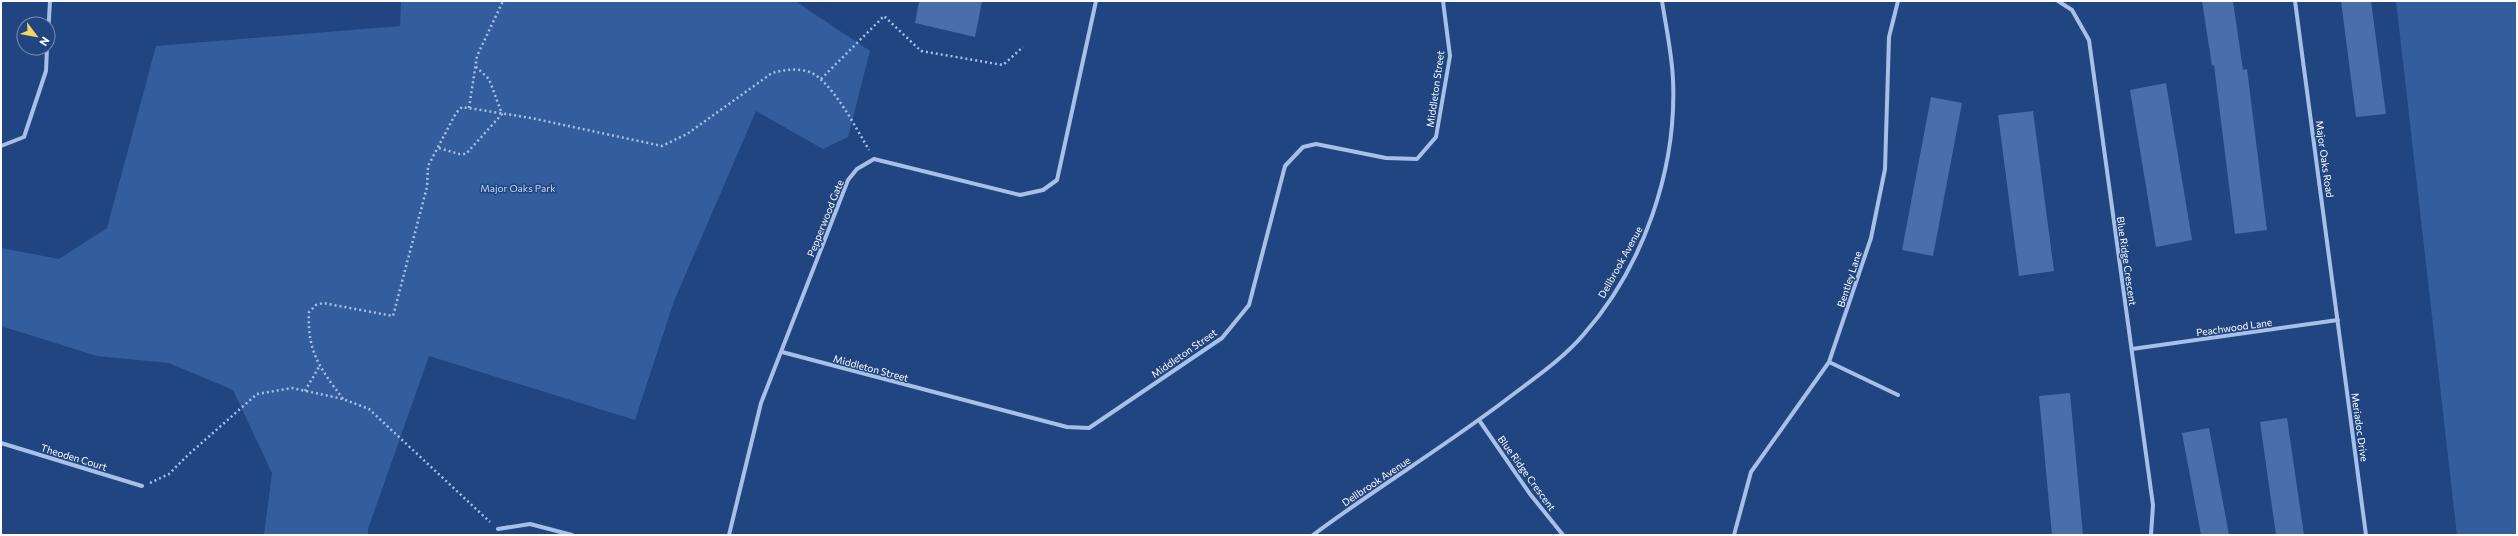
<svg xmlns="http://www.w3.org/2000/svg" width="2518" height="536" font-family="Commissioner,sans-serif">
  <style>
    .green { fill: #345d9e }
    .building { fill: #496eaa }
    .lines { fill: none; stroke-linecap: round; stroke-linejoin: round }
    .path { stroke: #a6c0e8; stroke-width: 2.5; stroke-dasharray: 2 3; stroke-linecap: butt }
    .street { stroke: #a6c0e8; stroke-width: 4 }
    .labels { text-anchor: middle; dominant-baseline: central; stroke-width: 3; stroke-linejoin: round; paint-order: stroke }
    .street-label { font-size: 10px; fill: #fff; stroke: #204580 }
    .park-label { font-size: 10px; fill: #c9dbf6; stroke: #204580 }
  </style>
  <rect width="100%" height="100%" fill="#204580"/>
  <path class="green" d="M401,1H795L870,51L848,137L823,149L756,111L674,301L635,420L429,356L368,529V535H264L272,473L233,390L169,363L97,356L1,326V248L59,259L107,228L156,46L400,26Z
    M2396,1H2517V535H2457Z"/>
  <path class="building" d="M919,1H982L975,37L915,23Z
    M2202,1H2233L2243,70L2247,69L2267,230L2235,234L2214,65L2212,66Z
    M2341,1H2371L2386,114L2356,117Z
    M2166,83L2192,240L2156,247L2130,90Z
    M1931,97L1962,103L1933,256L1902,250Z
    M2033,111L2054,271L2019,276L1998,115Z
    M2070,393L2083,535H2052L2039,396Z
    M2287,418L2304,535H2276L2260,422Z
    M2209,428L2229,535H2201L2182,433Z"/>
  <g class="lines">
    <path class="path" d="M821,79L884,16L921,51L1003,65L1023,47
      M469,108L477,56L503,1
      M439,148L459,154H466L502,114L489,79L475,66
      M305,391L319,367
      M343,399C320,368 307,352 309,312L316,305L323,303L393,316L427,187L428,166L456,113L462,107L531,118L662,146L687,134L772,73C783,70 794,68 806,71C829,75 857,130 869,150
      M150,483L169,474L188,455L257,394L292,388L343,399L369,409L490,522"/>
    <path class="street" d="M2058,1L2072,10L2089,40L2153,505L2151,535
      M2295,1L2366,535
      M48,36L50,1
      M1,146L24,137L46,71L47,48
      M2132,349L2338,320
      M782,352L1067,427L1089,428L1222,338L1249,305L1285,166L1303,147L1316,144L1386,158L1417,159L1436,137L1450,56L1443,1
      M1829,362L1898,395
      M1479,420L1530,494L1563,535
      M1,443L142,486
      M498,529L530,524L572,535
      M729,535L761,403L848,180L857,169L874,159L1020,195L1043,190L1057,180L1096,1
      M1313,535C1376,488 1444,447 1507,399C1533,379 1562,360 1584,334C1643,267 1677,170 1673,80C1672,54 1666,27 1662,1
      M1734,535L1751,472L1829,362L1871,238L1885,169L1889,37L1898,1"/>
  </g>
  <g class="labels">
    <g class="street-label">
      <text transform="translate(1435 89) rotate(-82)">Middleton Street</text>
      <text transform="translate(2325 159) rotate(82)">Major Oaks Road</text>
      <text transform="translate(825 218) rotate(-68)">Pepperwood Gate</text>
      <text transform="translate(2127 261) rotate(82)">Blue Ridge Crescent</text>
      <text transform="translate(1620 262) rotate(-61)">Dellbrook Avenue</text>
      <text transform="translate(1849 279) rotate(-72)">Bentley Lane</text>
      <text transform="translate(2234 327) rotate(-8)">Peachwood Lane</text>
      <text transform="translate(1184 353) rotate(-35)">Middleton Street</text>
      <text transform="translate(871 368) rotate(15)">Middleton Street</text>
      <text transform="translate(2360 427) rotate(82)">Meriadoc Drive</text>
      <text transform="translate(74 457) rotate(17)">Theoden Court</text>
      <text transform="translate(1527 473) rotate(54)">Blue Ridge Crescent</text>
      <text transform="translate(1376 481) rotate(-34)">Dellbrook Avenue</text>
    </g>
    <g class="park-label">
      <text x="518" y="188">Major Oaks Park</text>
    </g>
  </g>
  <rect width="2518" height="536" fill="none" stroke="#ffffff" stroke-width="4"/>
  <g transform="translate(36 36) rotate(122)"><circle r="19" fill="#204580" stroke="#798fb3"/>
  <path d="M0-3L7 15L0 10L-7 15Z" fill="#f5d466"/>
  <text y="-6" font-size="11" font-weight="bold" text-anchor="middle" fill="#ffffff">N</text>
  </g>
</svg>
